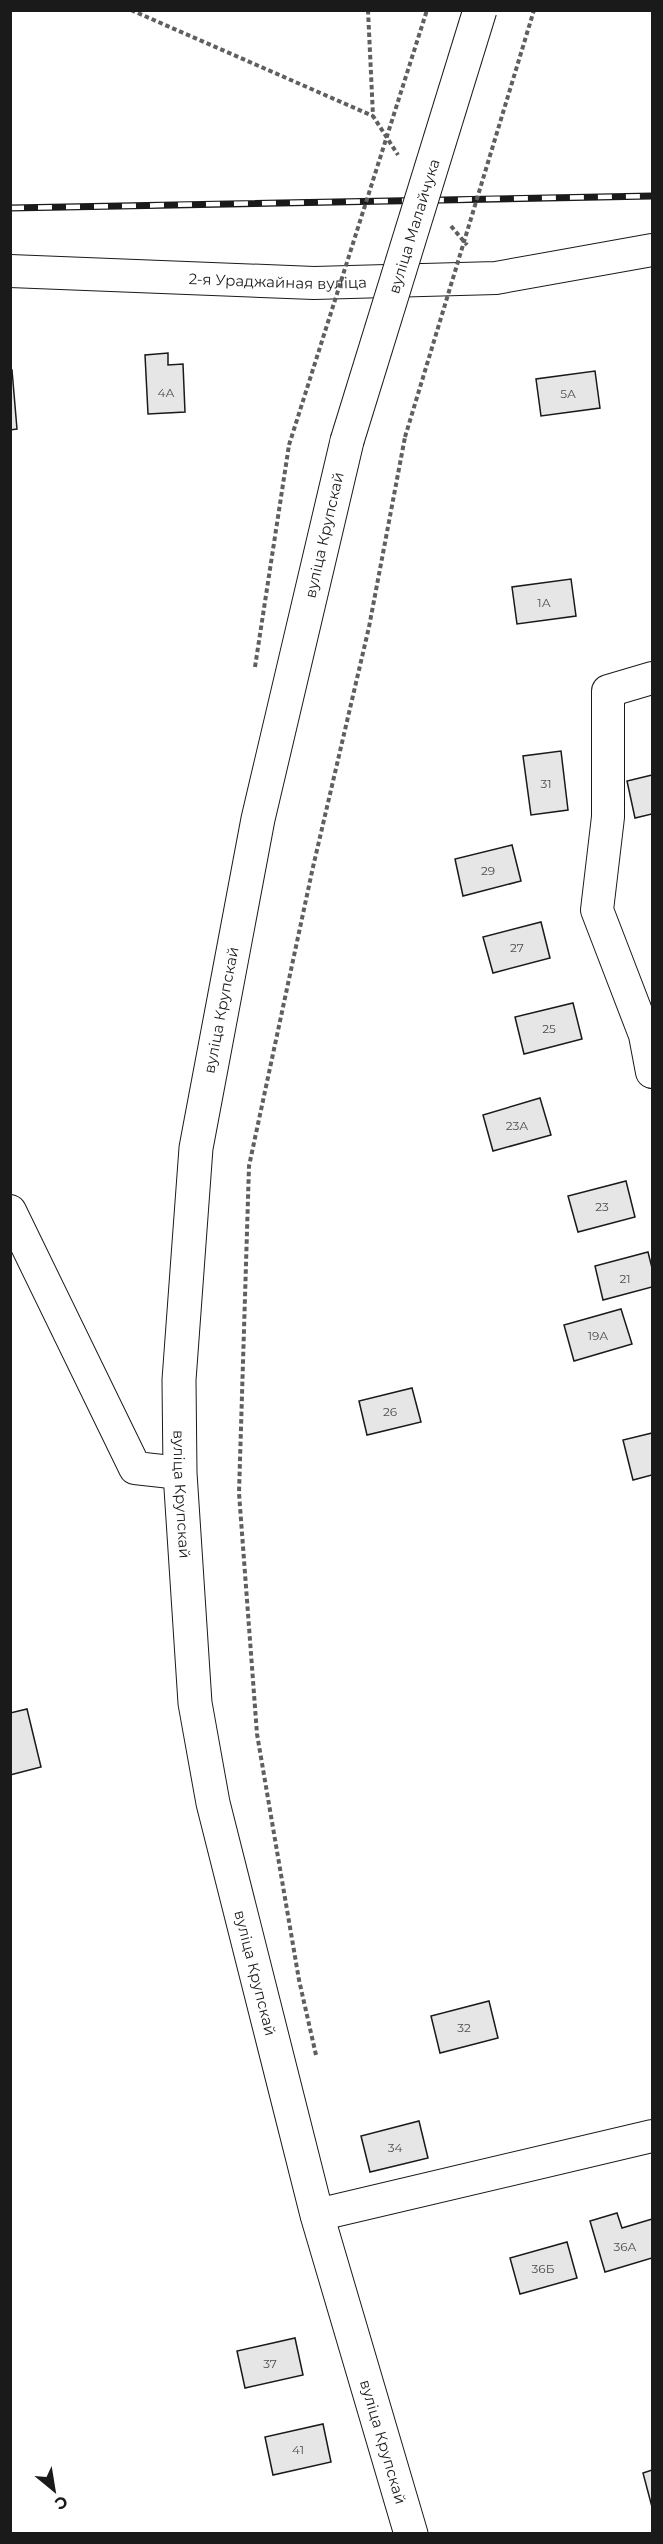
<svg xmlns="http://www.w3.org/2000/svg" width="663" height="2544" font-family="Montserrat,sans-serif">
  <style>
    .building { fill: #e6e6e6; stroke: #1a1a1a; stroke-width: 1.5 }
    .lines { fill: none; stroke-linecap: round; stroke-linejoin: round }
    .minor-casing { stroke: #1a1a1a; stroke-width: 34 }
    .primary-casing { stroke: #1a1a1a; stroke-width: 35 }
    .path { stroke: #5f5f5f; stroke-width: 4; stroke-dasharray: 4.5 3; stroke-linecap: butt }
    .minor { stroke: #fff; stroke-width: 32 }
    .primary { stroke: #fff; stroke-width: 33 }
    .rail-casing { stroke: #1a1a1a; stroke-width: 7 }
    .rail { stroke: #fff; stroke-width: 4.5; stroke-dasharray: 14; stroke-linecap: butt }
    .primary-bridge-casing { stroke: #1a1a1a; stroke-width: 35; stroke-linecap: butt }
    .path-bridge { stroke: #5f5f5f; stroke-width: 4; stroke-dasharray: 4.5 3; stroke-linecap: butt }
    .primary-bridge { stroke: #fff; stroke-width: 33 }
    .labels { text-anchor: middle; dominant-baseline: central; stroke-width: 4.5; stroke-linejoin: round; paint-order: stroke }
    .number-label { font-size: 12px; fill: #4d4d4d }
    .street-label { font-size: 15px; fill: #1a1a1a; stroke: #fff }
  </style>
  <rect width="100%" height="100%" fill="#fff"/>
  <path class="building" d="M168,353V365L183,364L185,412L148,414L145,355Z
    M12,370L17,429L10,430V370Z
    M595,371L600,408L541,416L536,379Z
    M571,579L576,616L517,624L512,587Z
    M561,751L568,810L531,815L523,756Z
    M652,775V814L635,818L627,781Z
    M512,845L521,881L463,896L455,859Z
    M541,922L550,958L493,973L483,937Z
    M573,1003L582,1039L524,1054L515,1017Z
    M540,1098L551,1135L493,1151L483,1115Z
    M626,1181L635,1217L578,1232L568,1196Z
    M648,1252L652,1268V1287L603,1300L595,1266Z
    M621,1309L632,1344L574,1361L564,1325Z
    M412,1388L421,1422L367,1435L359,1401Z
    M652,1433V1475L633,1480L623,1440Z
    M27,1709L41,1767L10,1775V1713Z
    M489,2001L498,2038L440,2053L431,2016Z
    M419,2121L428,2158L370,2172L361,2136Z
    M617,2213L622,2228L652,2219V2258L605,2272L590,2221Z
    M567,2242L577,2278L520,2294L510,2258Z
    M295,2338L303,2375L245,2388L237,2351Z
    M323,2424L331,2462L273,2475L265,2437Z
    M652,2470V2507L643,2473Z"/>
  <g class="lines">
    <defs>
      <g id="minor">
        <path id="s1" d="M10,271L314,283L496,278L652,250"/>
        <path d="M652,678L608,691V817L597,910L645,1035L652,1072"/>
        <path d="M10,1211L135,1468L180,1473"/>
        <path d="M317,2215L652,2136"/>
      </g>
      <g id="primary">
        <path id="s2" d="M347,441L258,819L196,1148L179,1380L180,1473L195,1703L213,1803L317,2215L411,2534"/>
      </g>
    </defs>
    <use href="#minor" class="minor-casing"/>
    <use href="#primary" class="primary-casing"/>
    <path class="path" d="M131,10L373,116
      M368,10L373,116L398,155
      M451,226L467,245
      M255,667L289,445
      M316,2055L299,1980L257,1734L239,1493L249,1166L313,867L369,627L405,437"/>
    <use href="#minor" class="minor"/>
    <use href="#primary" class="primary"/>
    <defs>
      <path id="rail" d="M10,208L652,196"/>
    </defs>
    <use href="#rail" class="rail-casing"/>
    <use href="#rail" class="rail"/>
    <defs>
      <g id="primary-bridge">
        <path id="s3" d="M347,441L480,10"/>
      </g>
    </defs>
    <use href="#primary-bridge" class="primary-bridge-casing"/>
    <path class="path-bridge" d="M405,437L534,10
      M289,445L427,10"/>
    <use href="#primary-bridge" class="primary-bridge"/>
  </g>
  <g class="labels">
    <g class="number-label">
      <text x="166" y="392">4А</text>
      <text x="568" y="393">5А</text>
      <text x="544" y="602">1А</text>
      <text x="546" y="783">31</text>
      <text x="488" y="870">29</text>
      <text x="517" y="947">27</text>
      <text x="549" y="1028">25</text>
      <text x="517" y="1125">23А</text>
      <text x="602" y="1206">23</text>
      <text x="625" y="1278">21</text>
      <text x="598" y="1335">19А</text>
      <text x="390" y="1411">26</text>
      <text x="464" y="2027">32</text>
      <text x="395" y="2147">34</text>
      <text x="625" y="2246">36А</text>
      <text x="543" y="2268">36Б</text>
      <text x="270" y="2363">37</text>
      <text x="298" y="2449">41</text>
    </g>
    <g class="street-label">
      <text stroke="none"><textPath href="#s3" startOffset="225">вуліца Малайчука</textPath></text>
      <text stroke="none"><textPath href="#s1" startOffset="268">2-я Ураджайная вуліца</textPath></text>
      <text transform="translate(324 535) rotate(-77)">вуліца Крупскай</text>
      <text transform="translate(221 1010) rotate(-79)">вуліца Крупскай</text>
      <text stroke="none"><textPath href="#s2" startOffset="1070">вуліца Крупскай</textPath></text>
      <text stroke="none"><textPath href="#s2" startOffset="1556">вуліца Крупскай</textPath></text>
      <text stroke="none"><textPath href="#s2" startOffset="2042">вуліца Крупскай</textPath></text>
    </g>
  </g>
  <rect width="663" height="2544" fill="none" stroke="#1a1a1a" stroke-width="24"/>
  <g transform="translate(54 2490) rotate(150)" stroke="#ffffff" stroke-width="4.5" paint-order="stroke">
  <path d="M0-4.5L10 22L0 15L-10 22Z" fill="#1a1a1a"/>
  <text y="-9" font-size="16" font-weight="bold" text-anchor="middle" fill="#1a1a1a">С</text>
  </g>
</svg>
